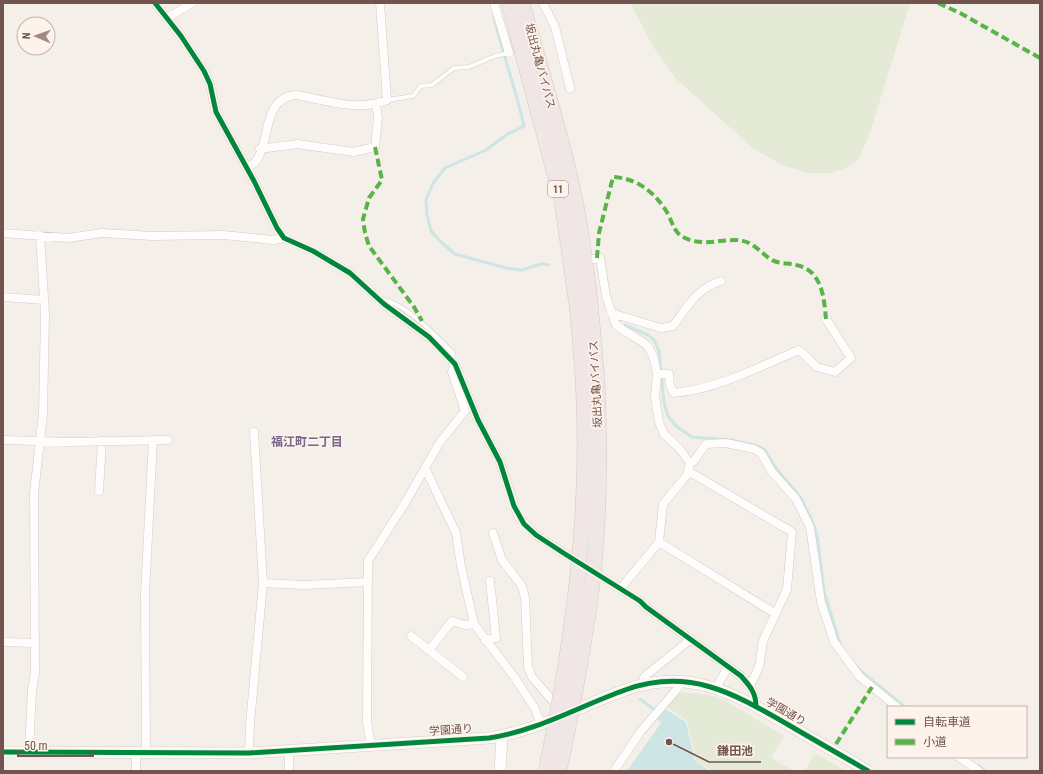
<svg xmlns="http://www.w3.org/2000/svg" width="1043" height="774" font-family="'Roboto Condensed','Noto Sans JP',sans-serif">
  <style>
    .green { fill: #e4ead6 }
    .water { fill: #cde5e4 }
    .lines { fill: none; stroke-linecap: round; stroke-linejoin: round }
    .stream { stroke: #cde5e4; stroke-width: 3 }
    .lane-casing { stroke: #d4cbc7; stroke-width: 5 }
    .street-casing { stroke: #d4cbc7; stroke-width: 9 }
    .secondary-casing { stroke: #d4cbc6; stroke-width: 12 }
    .highway-casing { stroke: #d3cac7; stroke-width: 16 }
    .lane { stroke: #fefdfc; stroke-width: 4 }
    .street { stroke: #fefdfc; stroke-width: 8 }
    .secondary { stroke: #fefdfc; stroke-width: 11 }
    .highway { stroke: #efe6e5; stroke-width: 15 }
    .highway-bridge-casing { stroke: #d3cac7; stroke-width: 16; stroke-linecap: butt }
    .highway-bridge { stroke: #efe6e5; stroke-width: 15 }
    .quiet { stroke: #59b447; stroke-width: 4; stroke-dasharray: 8 4; stroke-linecap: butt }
    .cycleway-casing { stroke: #fdf3eb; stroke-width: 8 }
    .cycleway { stroke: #00873e; stroke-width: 5 }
    .labels { text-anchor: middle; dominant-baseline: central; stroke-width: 3.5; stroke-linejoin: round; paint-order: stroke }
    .shield { fill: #fdf3eb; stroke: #9a847c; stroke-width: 1 }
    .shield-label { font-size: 10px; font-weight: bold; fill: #70544d }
    .street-label { font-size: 11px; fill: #70544d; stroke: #fdf3eb }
    .neighbourhood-label { font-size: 12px; font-weight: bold; fill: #79668c; stroke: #fdf3eb }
    .leader { fill: none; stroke: #70544d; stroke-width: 1.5 }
    .callout-dot { fill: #70544d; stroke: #fdf3eb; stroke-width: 1.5 }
    .callout-label { font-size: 12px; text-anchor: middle; font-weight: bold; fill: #70544d; stroke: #fdf3eb; stroke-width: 3.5; stroke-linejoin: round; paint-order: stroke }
  </style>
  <rect width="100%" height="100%" fill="#f5efea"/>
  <path class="green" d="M630,3H910L869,136L859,159L846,168L830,173H807L780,164L754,149L677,80L654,48Z
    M680,692L710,695L728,702L784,736L771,758L794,771H713L696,761L687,721L667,707Z
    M818,754L845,771H805L814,755Z"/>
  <path class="water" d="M665,709L686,722L695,761L710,771H627L661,723L657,719Z"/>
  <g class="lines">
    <path class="stream" d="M494,16C502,53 516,89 524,126L506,135L486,150L445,168L433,183L426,200L427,215L431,231L441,242L455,254L506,268L522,270L541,264L549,265
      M625,325L648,335L654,340L659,351L664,403L668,416L676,426L692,437L732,440L758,446L765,450L776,468L801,498L813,523L817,535L824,591L840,644
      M856,666L862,672L905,707
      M640,699L657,712
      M979,766L985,771"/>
    <defs>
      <path id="lane" d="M387,100L413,96L421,86L432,85L454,68L469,67L495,56L509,53
        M380,299C406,303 435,335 453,353L452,360"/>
      <path id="street" d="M155,3L181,36L204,71L210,84L216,112L254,181L277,228L284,238L313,251L350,273L384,304L429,337L455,364L478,420L500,462L518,516L536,535L581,564
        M494,3L509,53
        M543,3L555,27L570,88
        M167,18L192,3
        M260,149L297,144L353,152L375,147L378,117L376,104
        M248,168C250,166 255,163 257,160C270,140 263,97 296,95C325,100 359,112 387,100L380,3
        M3,233L68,238L102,233L152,236L223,235L273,240L284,238
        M585,260L600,258L606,296L616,325C643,346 651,336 657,374
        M3,297L44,300
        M611,313L661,328L673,326C688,306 696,289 721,281
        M3,440L71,442L168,440
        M690,463L679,448L664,434L659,422L655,397L657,374H669L670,386L674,393C717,389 759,367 799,350L817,367L835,372L851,358L826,319
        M425,468L456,533L461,566L474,624L515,678L534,707L541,724
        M688,471L792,532L787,589L763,641L759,667L750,686
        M99,491L102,441
        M493,533L502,560L522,586L525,598L528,667L532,677L558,707
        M659,542L776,614
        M591,570L640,601L646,607L741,676C750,686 756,693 756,706
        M263,583L305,585L368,582
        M621,588L659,542L663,504L687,475L690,463L694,461L706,444L726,443L754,449L761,453L772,472L796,499L810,527L821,602L834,642L860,677L897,707
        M411,636L463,677
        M485,640L496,638L490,581
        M3,642L35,643
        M429,650L452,621L465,625L474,624
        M642,684L644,677L691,639
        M716,688L728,667
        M371,746L367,722L368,561L405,503L440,442L465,411L452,372L455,364
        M29,752L32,690L35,673L34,493L43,414L45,314L40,235
        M289,752V771
        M136,753V771
        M146,753L145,593L153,440
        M249,753L250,724L263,583L254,432
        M959,757L979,771
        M614,771L641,731L677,689L680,682"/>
      <path id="secondary" d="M3,752L249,753L489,738C537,731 580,706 625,690C689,667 733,693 787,724C814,740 841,755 868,771
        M500,771L502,736"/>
      <path id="highway" d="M509,3L562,201L578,313L583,379
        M522,3C541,70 562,137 576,205C587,262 592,320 597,379"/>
    </defs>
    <use href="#lane" class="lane-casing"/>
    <use href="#street" class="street-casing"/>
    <use href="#secondary" class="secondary-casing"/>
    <use href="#highway" class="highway-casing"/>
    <use href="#lane" class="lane"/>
    <use href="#street" class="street"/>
    <use href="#secondary" class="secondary"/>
    <use href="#highway" class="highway"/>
    <defs>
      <path id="highway-bridge" d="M546,771C573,642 591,511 583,379
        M559,771C572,710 584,648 592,585C600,517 600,447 597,379"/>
    </defs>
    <use href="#highway-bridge" class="highway-bridge-casing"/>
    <use href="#highway-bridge" class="highway-bridge"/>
    <path class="quiet" d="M938,3L960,13L1040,58
      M375,147L382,180L369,198L363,219L365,233L369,246L414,307L422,321
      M597,258L599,233L613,177C637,178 656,193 668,214C673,224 674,233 685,238C702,246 718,240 736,240C753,240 760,253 772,260C779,264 789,263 796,265C822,270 824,297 826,319
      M836,744L872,687"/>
    <defs>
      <path id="cycleway" d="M155,3L181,36L204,71L210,84L216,112L254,181L277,228L284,238L313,251L350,273L384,304L429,337L455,364L478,420L500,462L514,506L524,524L536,535L565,554L640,601L646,607L741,676C750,686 756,693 756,706
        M3,752L249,753L489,738C537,731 580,706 625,690C689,667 733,693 787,724C814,740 841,755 868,771"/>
    </defs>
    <use href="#cycleway" class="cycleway-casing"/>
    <use href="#cycleway" class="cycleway"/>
  </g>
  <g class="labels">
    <rect class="shield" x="548" y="181" width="20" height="16" rx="3"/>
    <g class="shield-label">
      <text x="558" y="189">11</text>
    </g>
    <g class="street-label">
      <text transform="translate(540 66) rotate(75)">坂出丸亀バイパス</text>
      <text transform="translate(596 384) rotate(-93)">坂出丸亀バイパス</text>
      <text transform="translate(786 712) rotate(30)">学園通り</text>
      <text transform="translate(451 730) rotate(-4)">学園通り</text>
    </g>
    <g class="neighbourhood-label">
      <text x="307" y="442">福江町二丁目</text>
    </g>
  </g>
  <path class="leader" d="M669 742L709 762H761"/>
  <circle class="callout-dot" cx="669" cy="742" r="4"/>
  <g class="callout-label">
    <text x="735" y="755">鎌田池</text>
  </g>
  <rect width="1043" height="774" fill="none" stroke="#70544d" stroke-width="8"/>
  <rect x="887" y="706" width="140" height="52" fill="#fdf3eb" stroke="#c5b3ac"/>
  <rect x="895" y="719" width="20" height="6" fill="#00873e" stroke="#c5b3ac"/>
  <text x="923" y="726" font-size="12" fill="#70544d">自転車道</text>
  <rect x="895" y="739" width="20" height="6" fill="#59b447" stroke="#c5b3ac"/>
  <text x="923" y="746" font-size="12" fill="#70544d">小道</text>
  <g transform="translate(36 36) rotate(272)"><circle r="19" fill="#fdf3eb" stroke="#c5b3ac"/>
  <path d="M0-3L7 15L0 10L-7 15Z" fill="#9f8a84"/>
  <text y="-6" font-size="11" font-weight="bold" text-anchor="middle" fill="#70544d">N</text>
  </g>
  <path d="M18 750v6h75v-6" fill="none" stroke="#70544d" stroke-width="2"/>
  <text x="24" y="750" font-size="12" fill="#70544d" stroke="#fdf3eb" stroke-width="3" paint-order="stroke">50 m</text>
</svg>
